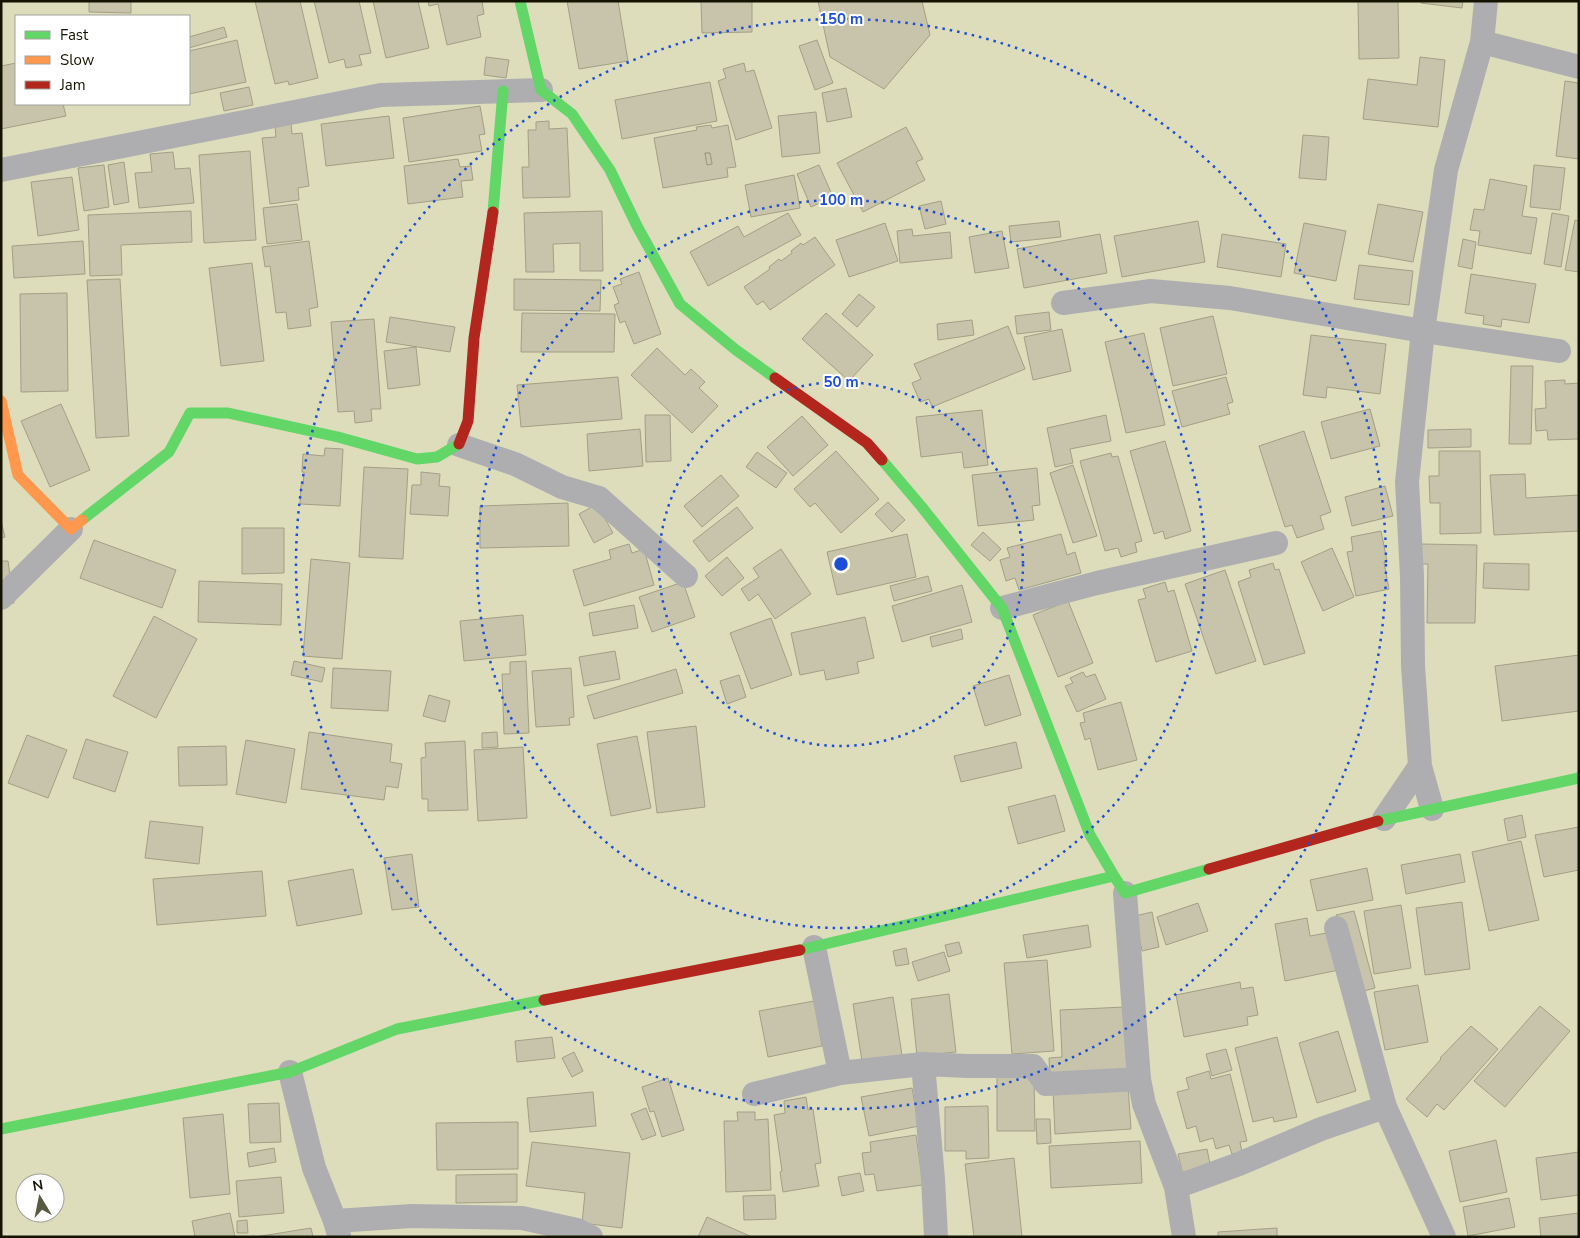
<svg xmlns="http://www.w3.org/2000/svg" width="1580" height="1238" font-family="'Nunito Sans',sans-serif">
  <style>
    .building { fill: #c8c4ab; stroke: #a39f86; fill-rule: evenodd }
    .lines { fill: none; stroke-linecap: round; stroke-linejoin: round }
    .street { stroke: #aeaeb0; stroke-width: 24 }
    .fast { stroke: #63d668; stroke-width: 11 }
    .slow { stroke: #ff974d; stroke-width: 11 }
    .jam { stroke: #b3261e; stroke-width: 11 }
    .ring { fill: none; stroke: #1d4ed8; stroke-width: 2.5; stroke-dasharray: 2.5 5 }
    .centre { fill: #1d4ed8; stroke: #fff; stroke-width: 2.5 }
    .ring-label { font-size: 15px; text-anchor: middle; font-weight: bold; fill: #1d4ed8; stroke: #fff; stroke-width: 4; stroke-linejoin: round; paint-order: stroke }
  </style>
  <rect width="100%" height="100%" fill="#ddddbc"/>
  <path class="building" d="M89,1H131V13L89,12Z
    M255,1H300L318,78L289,85L288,81L275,84Z
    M314,1H359L371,53L359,55L362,65L346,68L344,59L329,63Z
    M373,1H418L429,48L386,58Z
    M428,1H482L484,14L477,16L481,37L447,45L438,4L429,6Z
    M567,1H618L628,61L579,69Z
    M701,1H752V32L702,33Z
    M818,1H922L930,35L884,89L830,57Z
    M1358,1H1398L1399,58L1359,59Z
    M1421,1H1463L1462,8L1421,3Z
    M224,27L227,37L189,48V37Z
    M237,40L246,82L189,94V51Z
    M817,40L833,83L815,90L799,46Z
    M486,57L509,60L506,78L484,75Z
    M1420,57L1445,60L1438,127L1363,119L1368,79L1417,85Z
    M16,63V104H63L66,116L1,129V66Z
    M744,63L746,72L754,70L772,128L736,140L718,81L726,78L723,69Z
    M1565,81L1579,83V159L1556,156Z
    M710,82L717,121L622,139L615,100Z
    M249,87L253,105L224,111L220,93Z
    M846,88L852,117L827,122L822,93Z
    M480,106L485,134L479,135L482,151L409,162L403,118Z
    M816,112L820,153L782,157L778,116Z
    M389,116L394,158L326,166L321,124Z
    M549,121V129L567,128L570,197L523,198L522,167H529L528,130H536V122Z
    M291,124L292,134L302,133L309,186L298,188L299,200L270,204L262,138L276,137L275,126Z
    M711,125L712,128L728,125L736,167L727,168L728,177L663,188L654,138L697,130L696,127ZM705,153H710L712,164L707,165Z
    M906,127L923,159L916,162L925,180L863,212L837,163Z
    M1303,135L1329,137L1326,180L1299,178Z
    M250,151L256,240L204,243L199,155Z
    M173,152L175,169L190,168L194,203L139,208L135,173L152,172L150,154Z
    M705,153H710L712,164L707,165Z
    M458,159L460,167L471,166L473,180L461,181L463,197L408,204L404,166Z
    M124,162L129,202L114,205L108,165Z
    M104,165L109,207L84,211L78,168Z
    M819,165L833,197L811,207L797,174Z
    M1534,165L1565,168L1560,210L1530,207Z
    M794,175L800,208L751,217L745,185Z
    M72,177L79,230L38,236L31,182Z
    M1490,179L1527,186L1522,216L1537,218L1531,254L1478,245L1480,231L1470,230L1474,209L1484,210Z
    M941,201L946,224L925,229L919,206Z
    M297,204L302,240L267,244L263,208Z
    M1378,204L1423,212L1413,262L1368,254Z
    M191,211L192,242L121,245L122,275L90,276L88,215Z
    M602,211L603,271H580V243L553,244L554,272H526L524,213Z
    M788,213L801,235L708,286L690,252L738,226L744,237Z
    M1552,213L1569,216L1561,267L1544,264Z
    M1575,220L1579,221V272L1565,270Z
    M1059,221L1061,237L1011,242L1009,226Z
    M1198,221L1205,262L1122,277L1114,236Z
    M885,223L898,261L849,277L836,240Z
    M1304,223L1346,231L1336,281L1294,273Z
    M912,229L913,236L950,232L952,258L900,263L897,231Z
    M1002,231L1009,268L975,273L969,237Z
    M1100,234L1107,273L1024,288L1017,249Z
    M1222,234L1286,244L1281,277L1217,267Z
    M815,237L835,265L770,310L763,301L757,305L744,287L770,269L769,267L779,259L781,261L792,253L791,251L801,243L803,245Z
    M1463,239L1476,242L1472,269L1458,266Z
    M83,241L85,274L14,278L12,246Z
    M309,241L318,307L309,309L311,326L288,329L286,312L276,313L270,266L265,267L262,247Z
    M252,263L264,361L221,366L209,268Z
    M1359,265L1413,271L1409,305L1354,299Z
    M639,272L661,334L634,344L625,321L620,323L614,305L619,303L613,287L622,284L620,279Z
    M1471,274L1536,284L1529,323L1502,319L1501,327L1483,324L1484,316L1465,313Z
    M120,279L129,436L96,438L87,280Z
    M514,279L601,280L600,311L514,310Z
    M67,293L68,391L21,392L20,294Z
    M859,294L875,307L857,327L842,314Z
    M1049,312L1051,330L1017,334L1015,316Z
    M522,313L615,314L614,352H521Z
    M826,313L873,355L849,381L802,339Z
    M1213,316L1227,374L1173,386L1160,328Z
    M390,317L455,327L450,352L386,342Z
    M374,319L381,409H371L372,421L355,423L354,411L338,412L331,322Z
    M972,320L974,335L938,340L937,324Z
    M1008,326L1025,369L932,407L929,399L920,402L912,383L921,379L914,364Z
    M1062,329L1071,371L1033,380L1024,337Z
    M1144,333L1165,425L1126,433L1105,342Z
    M1311,335L1386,344L1380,394L1327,387L1326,398L1303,395Z
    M416,347L420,385L388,389L384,351Z
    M657,348L685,375L691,369L705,382L699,388L718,406L692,433L631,375Z
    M1511,366H1533L1531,444H1509Z
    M618,377L622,419L521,427L517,385Z
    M1226,377L1233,402L1227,404L1230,414L1182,427L1172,391Z
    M1565,380V384L1579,383V439L1548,440L1547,430L1536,431L1535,409L1546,408L1545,381Z
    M61,404L90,470L50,487L21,421Z
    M1370,409L1380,446L1331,459L1321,422Z
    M982,410L988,465L964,468L962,452L921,457L916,417Z
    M645,415H670L671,461L646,462Z
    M1106,415L1111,441L1070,449L1073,463L1055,467L1047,428Z
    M802,416L828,445L793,476L767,447Z
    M640,429L643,466L589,471L587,434Z
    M1471,429V447L1428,448V430Z
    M1304,431L1331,512L1320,516L1324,529L1297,538L1292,525L1285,527L1259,446Z
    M1165,441L1191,531L1165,539L1163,531L1154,534L1130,451Z
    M325,448L343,449L340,506L300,504L301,485H303L304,472H302L303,454L324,456Z
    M836,451L879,499L841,533L815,503L810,507L794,489Z
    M1439,451H1480L1481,533L1440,534V503H1430L1429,476H1439Z
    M757,452L787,473L776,488L746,467Z
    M1111,453L1112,457L1118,456L1142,541L1135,543L1137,552L1121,557L1118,548L1105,551L1080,461Z
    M1073,465L1097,536L1073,543L1050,473Z
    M364,467L408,469L403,559L359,557Z
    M1037,468L1040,505L1032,506L1034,520L978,526L972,475Z
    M421,472L440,474L439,486L450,487L448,516L410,514L412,485H421Z
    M1525,474L1526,498L1579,495V531L1494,535L1490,475Z
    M721,475L739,496L702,527L684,506Z
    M1385,486L1393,516L1352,526L1345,497Z
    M888,502L905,520L892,532L875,514Z
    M568,503L569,546L480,548V506Z
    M597,504L613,533L594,543L579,514Z
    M737,507L753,528L709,562L693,541Z
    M1,521L5,537L1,538Z
    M242,528H284V573L242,574Z
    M1381,531L1387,561L1384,562L1389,589L1356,596L1347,552L1353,551L1351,537Z
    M983,532L1001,549L990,561L971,545Z
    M907,534L916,577L837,595L827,552Z
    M1061,534L1067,555L1075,552L1081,573L1019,590L1015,578L1006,581L1000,560L1010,557L1007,548Z
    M94,540L176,570L162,608L80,578Z
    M629,544L632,553L644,549L654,585L584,606L573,570L611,559L609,550Z
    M1421,544L1477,545L1475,623H1427L1428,564H1421Z
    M1332,548L1354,597L1323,611L1301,562Z
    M781,549L811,594L775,619L758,594L749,601L741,589L759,577L753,568Z
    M727,557L744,578L722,596L705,576Z
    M311,559L350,563L342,659L303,656Z
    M1,561H8L14,603L1,605Z
    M1273,563L1275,570L1279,569L1305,653L1264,665L1238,582L1251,577L1249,570Z
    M1484,563L1529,564V590L1483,588Z
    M1225,570L1256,661L1216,674L1185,584Z
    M928,576L932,591L894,601L890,586Z
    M199,581L282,584L281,625L198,622Z
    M683,582L695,617L652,632L639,597Z
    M1165,582L1168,592L1174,590L1192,651L1156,662L1138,600L1146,598L1143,589Z
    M962,585L972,622L902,642L892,606Z
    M1068,601L1093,663L1058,677L1033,615Z
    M634,605L638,628L593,636L589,613Z
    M523,615L526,655L464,661L460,621Z
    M154,616L197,639L156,718L113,696Z
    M865,617L874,658L857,662L859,673L826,680L824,670L800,675L791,633Z
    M771,618L792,675L751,689L730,633Z
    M961,629L963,639L932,647L930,637Z
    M615,651L620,679L584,686L579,657Z
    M1579,655V711L1502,721L1495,666Z
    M294,661L325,668L322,682L291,675Z
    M526,661L529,733L504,734L502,674H510V662Z
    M333,668L391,671L388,711L331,708Z
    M571,668L574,717L569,718L570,725L536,727L532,671Z
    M676,669L683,693L594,719L587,696Z
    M1083,672L1086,677L1095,674L1106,699L1077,712L1065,686L1073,683L1070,678Z
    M739,675L746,697L727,704L720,681Z
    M1009,675L1021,715L985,726L973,686Z
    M429,695L450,701L445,722L423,716Z
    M1121,702L1137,760L1098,770L1090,738L1085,740L1080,723L1085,722L1083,713Z
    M696,726L705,807L657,813L647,732Z
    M309,732L392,744L390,762L402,764L398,788L386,786L384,800L301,789Z
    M497,732L498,747L482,748V733Z
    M27,735L67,750L48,798L8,783Z
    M637,736L651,808L611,816L597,744Z
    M86,739L128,752L115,792L73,778Z
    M246,740L295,749L286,803L236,794Z
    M465,741L468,810L428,811V799H422L421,758L426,757L425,743Z
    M1016,742L1022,768L961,782L954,756Z
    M226,746L227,785L179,786L178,747Z
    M523,747L527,818L478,821L474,750Z
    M1055,795L1065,831L1018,844L1008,807Z
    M1522,815L1526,837L1508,841L1504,819Z
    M150,821L203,827L199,864L145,858Z
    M1579,827V870L1544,877L1535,835Z
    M1521,841L1539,920L1489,931L1472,852Z
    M412,854L419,907L392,910L384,858Z
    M1460,854L1465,882L1406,894L1401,865Z
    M1367,868L1373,900L1317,911L1310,880Z
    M353,869L362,914L297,926L288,881Z
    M262,871L266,916L157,925L153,879Z
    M1462,902L1470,969L1425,975L1416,908Z
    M1198,903L1208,931L1166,945L1157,917Z
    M1401,905L1411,968L1374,974L1364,911Z
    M1354,911L1375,988L1357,993L1336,915Z
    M1152,912L1159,947L1142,951L1135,916Z
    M1307,918L1310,936L1332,932L1339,970L1285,981L1275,924Z
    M1088,925L1091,947L1027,958L1023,935Z
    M959,942L962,953L948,957L945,945Z
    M906,948L909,964L896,966L893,951Z
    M944,952L950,971L918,981L912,962Z
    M1047,960L1054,1051L1012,1054L1004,963Z
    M1240,982L1241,989L1253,987L1258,1015L1247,1017L1248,1025L1184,1037L1176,995Z
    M1418,985L1428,1042L1385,1050L1374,992Z
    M949,994L956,1052L917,1056L911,999Z
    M893,997L902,1055L862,1061L853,1004Z
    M814,1001L822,1046L768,1057L759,1011Z
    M1540,1006L1570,1031L1505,1107L1474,1081Z
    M1125,1007L1128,1075L1050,1079L1049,1058L1062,1057L1060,1010Z
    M1471,1026L1498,1049L1444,1110L1437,1104L1427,1117L1406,1099L1441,1059L1440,1058Z
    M1338,1031L1356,1091L1317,1103L1299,1043Z
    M552,1037L555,1058L517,1062L515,1041Z
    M1277,1037L1297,1117L1274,1122L1273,1117L1253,1122L1235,1048Z
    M1226,1049L1232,1070L1212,1076L1206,1054Z
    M574,1052L583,1071L572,1077L562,1058Z
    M1209,1071L1211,1079L1230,1074L1247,1141L1240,1142L1242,1152L1232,1154L1229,1145L1216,1149L1213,1138L1200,1142L1196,1126L1187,1129L1177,1092L1189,1089L1186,1078Z
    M997,1076H1034L1035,1131H997Z
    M668,1078L684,1130L662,1137L654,1111L650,1112L642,1087Z
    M1128,1086L1131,1129L1055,1134L1053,1090Z
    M912,1088L919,1126L869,1136L861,1097Z
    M593,1092L596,1126L530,1132L527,1098Z
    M806,1097L808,1110L813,1109L821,1163L815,1164L819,1186L783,1192L780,1172L782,1171L774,1115L785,1113L784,1101Z
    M279,1103L281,1142L250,1143L248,1104Z
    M988,1106L989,1158L966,1159V1151H945V1107Z
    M646,1108L656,1135L642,1140L631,1114Z
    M737,1112H755V1120L768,1119L771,1190L726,1192L724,1121H738Z
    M223,1114L230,1194L190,1198L183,1118Z
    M1036,1119H1050L1051,1143L1037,1144Z
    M518,1122V1169L437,1170L436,1123Z
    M916,1135L923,1185L877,1191L874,1174L865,1175L862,1153L871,1152L870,1142Z
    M1496,1140L1507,1192L1460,1202L1449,1151Z
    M1140,1141L1142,1183L1051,1188L1049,1146Z
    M532,1142L630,1153L622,1228L582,1223L585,1193L526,1186Z
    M274,1148L276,1162L249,1167L247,1153Z
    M1207,1149L1211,1169L1183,1175L1178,1154Z
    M1579,1152V1195L1541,1200L1536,1158Z
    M1014,1158L1022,1237H974L965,1164Z
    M860,1173L864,1191L842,1196L838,1177Z
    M517,1174V1202L456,1203V1175Z
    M281,1177L284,1213L239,1217L236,1181Z
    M775,1195L776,1219L744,1220L743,1196Z
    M1509,1198L1515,1227L1468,1236L1463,1207Z
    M230,1213L235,1237H195L192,1221Z
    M1579,1213V1237H1541L1539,1218Z
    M707,1217L752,1237H698Z
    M247,1220L248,1233H237V1221Z
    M311,1228L313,1237H255Z
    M1277,1228V1237H1218V1232Z"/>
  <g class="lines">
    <path class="street" d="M1482,42L1579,67
      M1,170L381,95L541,90
      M1063,303L1151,291L1230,298L1423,331L1559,351
      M459,445L515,464L562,487L599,498L686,576
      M1,598L71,529
      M1002,608L1097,583L1276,543
      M1432,809L1420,766L1413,666L1412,576L1407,482L1423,331L1446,170L1482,42L1486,1
      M1384,819L1420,766
      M1125,893L1139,1079L1144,1104L1176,1187L1184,1237
      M1336,928L1385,1107
      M814,947L840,1073
      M923,1064L933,1179L936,1237
      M290,1072L314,1168L335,1221L339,1235
      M754,1094L840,1073L923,1064L967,1066H1033L1046,1084L1139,1079
      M1176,1187L1239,1164L1321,1129L1385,1107L1444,1237
      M335,1221L412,1216L522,1218L577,1230L591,1237"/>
    <path class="fast" d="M520,1L541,90L572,114L610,170L637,226L680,304L736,350L775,378
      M493,212L503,91
      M882,460L921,506L1002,608L1090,835L1114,876
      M82,520L169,452L190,413H228L338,437L417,459L437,457L459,444
      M1378,821L1579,778
      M800,950L1114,876L1125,893L1209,869
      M1,1129L290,1072L397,1029L544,1000"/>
    <path class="slow" d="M1,401L18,475L71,529L82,520"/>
    <path class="jam" d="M775,378L867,443L882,460
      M459,444L468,421L474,338L493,212
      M1209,869L1378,821
      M544,1000L800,950"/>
  </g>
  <g class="ring">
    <circle cx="841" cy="564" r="182"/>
    <circle cx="841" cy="564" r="364"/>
    <circle cx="841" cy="564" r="545"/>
  </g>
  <circle cx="841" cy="564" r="8" class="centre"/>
  <g class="ring-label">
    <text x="841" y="24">150 m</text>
    <text x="841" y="205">100 m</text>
    <text x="841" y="387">50 m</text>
  </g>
  <rect width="1580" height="1238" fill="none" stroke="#141300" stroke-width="5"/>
  <rect x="15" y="15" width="175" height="90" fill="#ffffff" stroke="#a1a199"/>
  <rect x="25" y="31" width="25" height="8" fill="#63d668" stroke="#a1a199"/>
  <text x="60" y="40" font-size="15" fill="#141300">Fast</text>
  <rect x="25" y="56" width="25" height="8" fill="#ff974d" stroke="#a1a199"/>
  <text x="60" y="65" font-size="15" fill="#141300">Slow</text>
  <rect x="25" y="81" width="25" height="8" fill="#b3261e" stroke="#a1a199"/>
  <text x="60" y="90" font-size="15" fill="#141300">Jam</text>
  <g transform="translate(40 1198) rotate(350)"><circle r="24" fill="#ffffff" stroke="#a1a199"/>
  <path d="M0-4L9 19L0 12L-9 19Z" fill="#5a5a42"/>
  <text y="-8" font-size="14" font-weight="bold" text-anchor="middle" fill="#141300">N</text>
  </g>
</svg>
